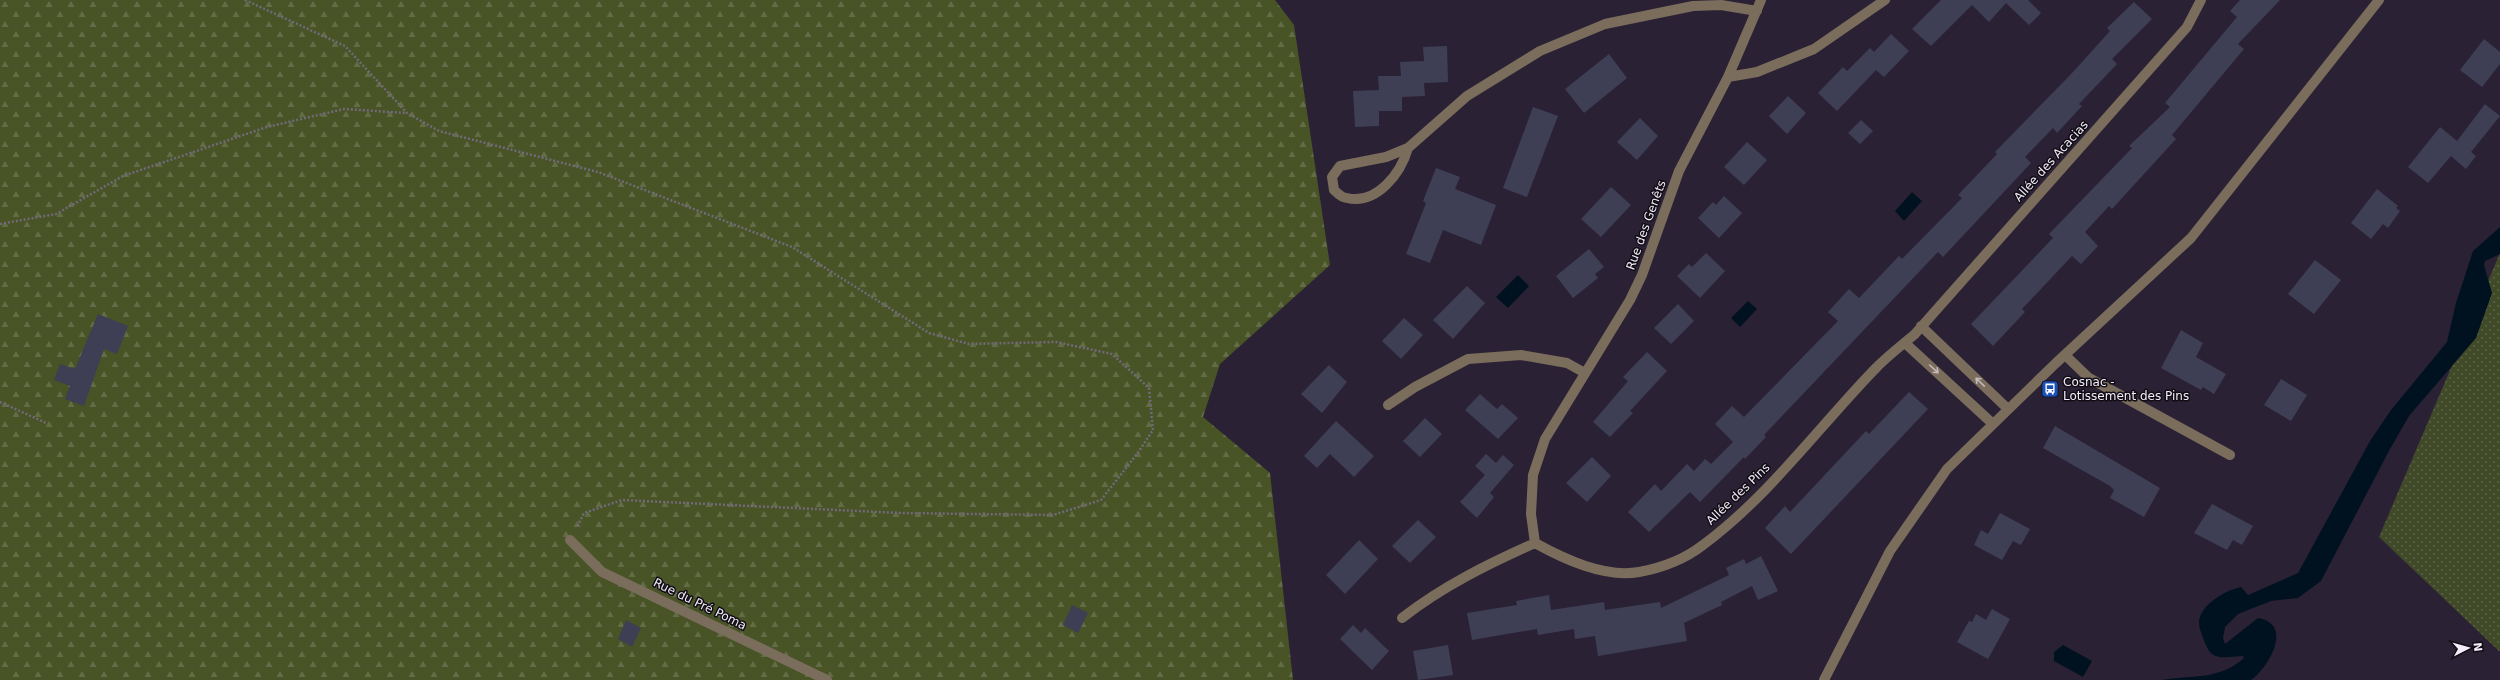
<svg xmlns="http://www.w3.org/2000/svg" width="2500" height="680" font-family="'DejaVu Sans',sans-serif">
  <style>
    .grass { fill: url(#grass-dots) }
    .forest { fill: url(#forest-firs) }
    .water { fill: #001220 }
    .building { fill: #3e3f55 }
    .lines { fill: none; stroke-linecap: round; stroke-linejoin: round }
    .path { stroke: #726a7a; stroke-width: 2.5; stroke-dasharray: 2 2; stroke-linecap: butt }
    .minor { stroke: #7a6d5c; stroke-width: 10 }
    .oneway { stroke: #c3b9ba }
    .labels { text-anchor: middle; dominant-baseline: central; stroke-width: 3; stroke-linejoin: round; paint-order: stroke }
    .street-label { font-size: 12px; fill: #f3ecf9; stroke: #110d15 }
    .poi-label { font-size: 12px; fill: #f3ecf9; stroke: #110d15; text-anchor: start }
  </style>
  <defs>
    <pattern id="grass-dots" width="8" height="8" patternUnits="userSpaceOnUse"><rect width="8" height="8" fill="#414a28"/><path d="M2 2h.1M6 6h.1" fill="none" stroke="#5d6448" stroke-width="1.8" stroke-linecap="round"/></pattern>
    <pattern id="forest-firs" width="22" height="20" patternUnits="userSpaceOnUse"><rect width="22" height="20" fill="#485326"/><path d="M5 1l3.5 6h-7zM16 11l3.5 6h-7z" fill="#636c46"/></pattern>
  </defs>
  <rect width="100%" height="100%" fill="#2b2134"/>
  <path class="grass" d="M2500,253V652L2379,537Z"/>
  <path class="forest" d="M0,0H1275L1294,25L1330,265L1220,364L1203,417L1270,473L1293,680H0Z"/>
  <path class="water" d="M1912,192L1922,201L1904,221L1895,211Z
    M2500,227V254L2485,261L2484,265L2492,293L2476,338L2409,416L2390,449L2321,581L2298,598L2271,601L2238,614L2225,627L2223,638L2225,644L2258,618C2294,624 2269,667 2251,680H2161C2192,675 2220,680 2244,658L2243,656C2234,656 2219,660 2212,654C2208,651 2205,643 2203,638C2202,634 2199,628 2199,623C2199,605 2226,590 2241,587L2248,595L2298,573L2370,441L2391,410L2447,342L2456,303L2473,251Z
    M1518,275L1529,286L1508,308L1496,297Z
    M1748,301L1757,309L1740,327L1731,318Z
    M2063,645L2092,661L2083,677L2054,661V652Z"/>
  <path class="building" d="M1941,0H2028L2041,13L2029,25L2006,3L1989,22L1972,5L1931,46L1912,29Z
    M2240,0H2280L2238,44L2244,49L2172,135L2176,139L2112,209L2109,206L2085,232L2098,246L2081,264L2072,256L2022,309L2025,312L1993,346L1971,324L2053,238L2049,234L2132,148L2129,146L2170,107L2165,103L2237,17L2230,11Z
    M2134,2L2152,19L2112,59L2117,64L2079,104L2082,106L2057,133L2053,128L2025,157L2031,163L1943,257L1938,252L1764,435L1766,437L1745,459L1744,457L1700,502L1690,492L1649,532L1628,512L1655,484L1661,491L1687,464L1694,471L1705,459L1711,464L1733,442L1715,424L1732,406L1744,417L1838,321L1828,312L1849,289L1859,298L1899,256L1902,259L1962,198L1958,195L1997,154L1995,152L2073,72L2110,31L2107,28Z
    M1891,34L1909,51L1884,77L1876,70L1837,111L1818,93L1843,67L1847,71L1870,48L1874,52Z
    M2484,39L2500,52V64L2482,87L2460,70Z
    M1447,46L1448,82L1424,83L1425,96L1402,97V111H1379V126L1355,127L1353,91L1379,90L1378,76H1401L1400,62L1424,61L1423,47Z
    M1609,54L1627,78L1584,113L1565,89Z
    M1788,96L1806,113L1787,134L1769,116Z
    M2485,104L2500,116L2471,152L2476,156L2466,169L2451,156L2428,183L2408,167L2440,127L2457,141Z
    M1533,107L1558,116L1527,197L1503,188Z
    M1640,118L1658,136L1637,160L1617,142Z
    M1861,120L1873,131L1860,144L1848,133Z
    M1747,142L1767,160L1744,185L1724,167Z
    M1436,168L1460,177L1455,189L1496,205L1481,245L1443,230L1430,263L1406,254L1426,203L1423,201Z
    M1611,187L1631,205L1601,237L1581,219Z
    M2377,189L2398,206L2396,208L2400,211L2388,228L2383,224L2371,239L2351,223Z
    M1724,196L1742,213L1719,238L1698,218L1713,202L1716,205Z
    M1589,249L1604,267L1595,274L1598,278L1573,298L1556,276Z
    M1706,253L1725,271L1700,298L1677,276L1689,264L1692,267Z
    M2315,260L2341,280L2314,314L2288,294Z
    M1467,286L1485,303L1453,339L1433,320Z
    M1678,304L1694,321L1671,344L1654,328Z
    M98,314L128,326L117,354L104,349L84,406L65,399L70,386L54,380L60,364L75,369Z
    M1404,318L1423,335L1401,359L1382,341Z
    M2181,330L2203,343L2196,357L2226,374L2214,394L2203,387L2201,390L2161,368Z
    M1647,352L1667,371L1630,411L1633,413L1610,437L1593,422L1628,381L1623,377Z
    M1329,365L1347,382L1322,413L1301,394Z
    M2281,379L2307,395L2291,421L2264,405Z
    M1909,392L1928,409L1791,554L1765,528L1785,506L1790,512L1866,431L1869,434Z
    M1480,394L1497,409L1502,404L1518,418L1498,439L1465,410Z
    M1425,418L1442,434L1420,457L1403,441Z
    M1336,421L1374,456L1354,477L1330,454L1317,468L1304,456Z
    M2055,426L2160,488L2144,517L2110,498L2114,490L2110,486L2043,448Z
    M1486,454L1496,463L1503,455L1514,465L1490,493L1494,497L1477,518L1460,502L1485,475L1475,466Z
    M1592,457L1611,476L1587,502L1566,483Z
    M2212,504L2253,526L2242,545L2233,540L2227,550L2194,533Z
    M2000,513L2030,529L2021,545L2013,541L2002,560L1974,545L1981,530L1988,534Z
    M1418,520L1436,537L1410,563L1392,546Z
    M1359,540L1378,559L1345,594L1326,575Z
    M1761,556L1778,591L1758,600L1752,586L1721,602L1722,605L1684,623L1687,641L1598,656L1595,636L1575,639L1574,629L1538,635L1537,629L1472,640L1467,613L1517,605L1516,601L1549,595L1551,610L1604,602L1605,610L1660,602L1661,608L1729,575L1726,568L1744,559L1746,564Z
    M1072,605L1088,613L1078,633L1063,625Z
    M1992,609L2010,619L1988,659L1957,642L1969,621L1972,622L1976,614L1986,620Z
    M626,620L641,628L632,647L618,639Z
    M1353,625L1361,633L1365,628L1389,651L1372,670L1340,639Z
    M1448,645L1453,675L1418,680L1413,651Z"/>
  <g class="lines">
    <path class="path" d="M245,0L345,46L407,113L439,131L598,172L792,247L929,333L969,344L1056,342L1112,354L1149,388L1153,430L1137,454L1101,500L1053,515L901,513L622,500L584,513L577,527
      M0,224L56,214L123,176L267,127L344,109L406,113
      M0,402L46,423"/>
    <path class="minor" d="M1728,77L1761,0
      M1408,148C1401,173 1377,205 1347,198C1342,198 1337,193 1334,190L1332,177L1340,166L1386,157L1408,148L1467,96L1540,51L1605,24L1693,6L1721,5L1757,11
      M1921,326L2008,409
      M1905,343L1993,424
      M2065,355L2089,378L2230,455
      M1388,405L1415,387L1468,359L1521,355L1567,363L1585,373
      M570,540L602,572L827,680
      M1535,543C1564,559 1604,578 1639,572C1661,568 1685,559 1703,545C1768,497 1818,428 1874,370C1886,357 1901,346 1915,334L2187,27L2201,0
      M1535,543L1531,514L1533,475L1545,439L1630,300L1642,275L1679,171L1728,77L1757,72L1814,49L1885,0
      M1402,618C1443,586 1488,564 1535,543
      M1824,680L1890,551L1947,469L2056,363L2191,238L2379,0"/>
  </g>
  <defs><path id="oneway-shaft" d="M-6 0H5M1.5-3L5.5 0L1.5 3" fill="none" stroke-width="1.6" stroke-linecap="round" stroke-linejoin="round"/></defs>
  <g class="oneway">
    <use href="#oneway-shaft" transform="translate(1934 369) rotate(42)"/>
    <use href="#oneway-shaft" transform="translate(1980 382) rotate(-136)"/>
  </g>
  <defs>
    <symbol id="bus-square" viewBox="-11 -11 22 22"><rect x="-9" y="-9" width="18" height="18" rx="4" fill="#1a4fb4" stroke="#110d15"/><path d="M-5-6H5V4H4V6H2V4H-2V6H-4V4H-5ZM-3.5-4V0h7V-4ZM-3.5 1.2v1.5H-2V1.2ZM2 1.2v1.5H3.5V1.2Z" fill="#fff"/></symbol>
  </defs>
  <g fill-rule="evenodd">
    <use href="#bus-square" x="2040" y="379" width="20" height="20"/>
  </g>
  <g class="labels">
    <g class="street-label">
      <text transform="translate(2051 161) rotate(-48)">Allée des Acacias</text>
      <text transform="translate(1646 225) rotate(-70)">Rue des Genêts</text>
      <text transform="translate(1738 494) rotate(-44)">Allée des Pins</text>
      <text transform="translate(700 604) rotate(26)">Rue du Pré Poma</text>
    </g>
    <g class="poi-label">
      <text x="2063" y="382">Cosnac -<tspan x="2063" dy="14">Lotissement des Pins</tspan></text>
    </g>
  </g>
  <g transform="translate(2468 648) rotate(84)" stroke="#110d15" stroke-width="3" paint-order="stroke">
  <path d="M0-3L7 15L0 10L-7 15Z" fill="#f3ecf9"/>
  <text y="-6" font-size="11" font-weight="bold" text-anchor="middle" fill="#f3ecf9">N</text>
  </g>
</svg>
